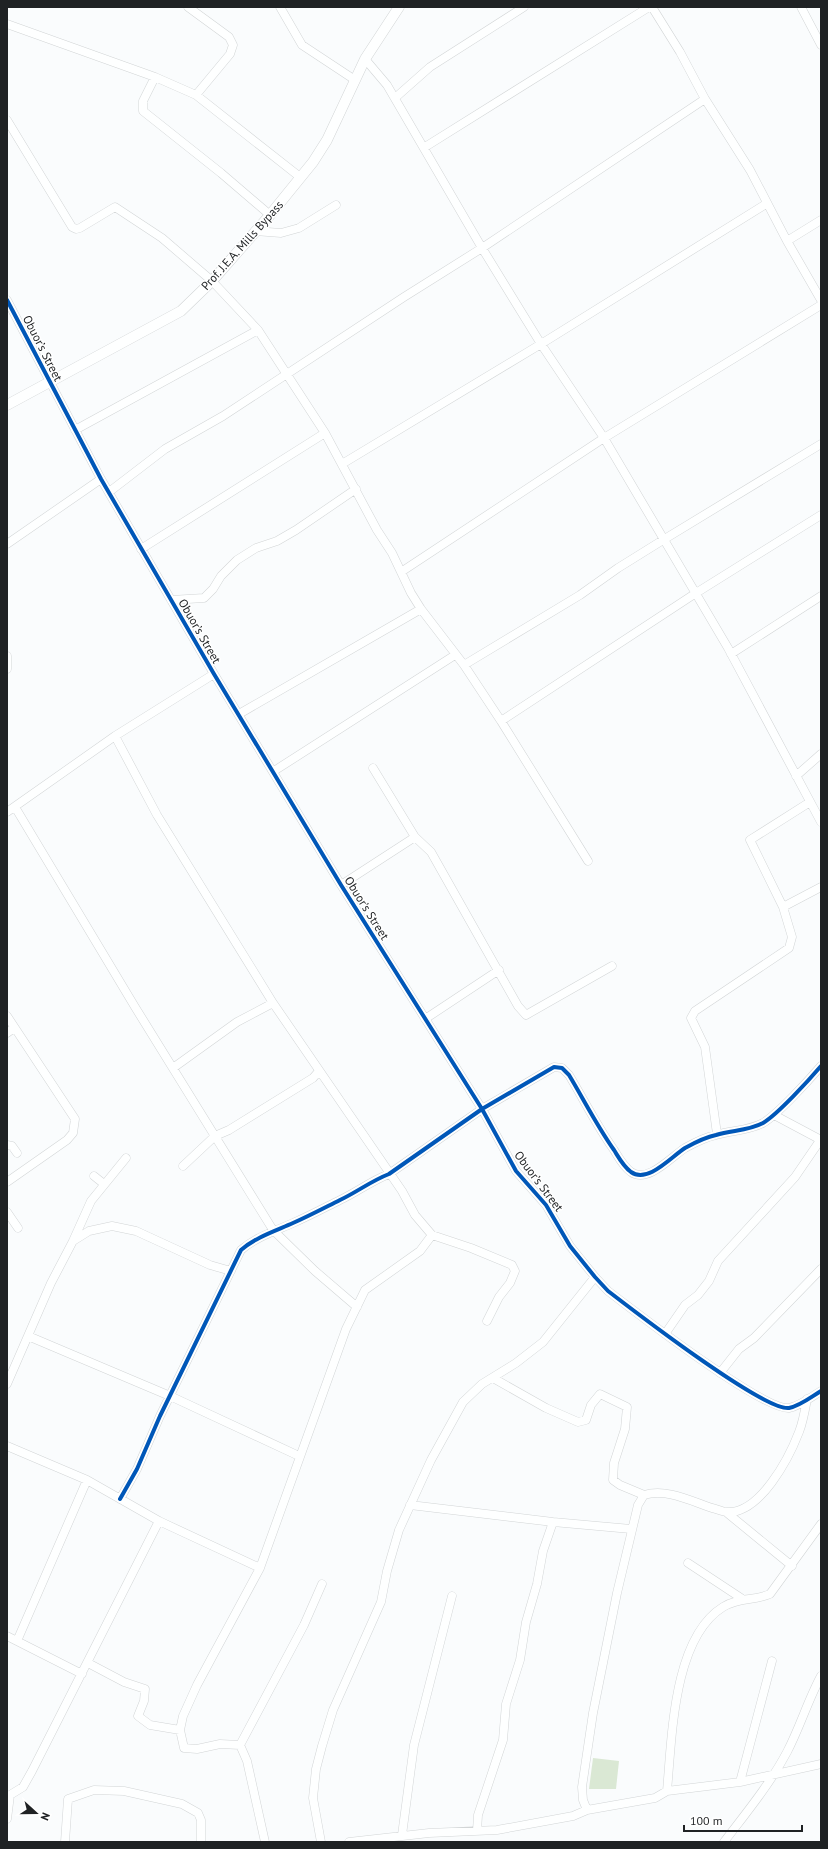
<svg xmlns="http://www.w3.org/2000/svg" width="828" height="1849" font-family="'PT Sans',sans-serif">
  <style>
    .green { fill: #dae8d4 }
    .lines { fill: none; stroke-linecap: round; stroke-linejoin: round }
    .minor-casing { stroke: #d2d5d6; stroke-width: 9 }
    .tertiary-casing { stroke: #d2d5d6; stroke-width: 11 }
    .minor { stroke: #feffff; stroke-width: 8 }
    .tertiary { stroke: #feffff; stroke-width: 10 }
    .cycleway-casing { stroke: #fff; stroke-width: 6 }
    .cycleway { stroke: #0057b8; stroke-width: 4 }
    .labels { text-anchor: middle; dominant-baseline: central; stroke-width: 3; stroke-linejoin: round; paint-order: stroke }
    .street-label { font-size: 12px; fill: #1f2224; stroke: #fff }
  </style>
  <rect width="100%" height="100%" fill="#fafcfd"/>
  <path class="green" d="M593,1758L619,1761L616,1789H589Z"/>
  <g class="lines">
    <defs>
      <path id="minor" d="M188,7L229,37L233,45L230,54L196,95
        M280,7L302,45L355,80
        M652,7L680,52L705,99L750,170L787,241L821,300
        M801,7L821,45
        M7,24L155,77L196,95L300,177
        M365,59L387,85L482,248L541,344L604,438L728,648L821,822
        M155,77L143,101V111L221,173L270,215
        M395,98L430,67L524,7
        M7,120L72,227L76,229L80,228L115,207L162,238L212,281L258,330L325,433L377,530L392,553L411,593L421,609L464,665L501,721L588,861
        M425,147L649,7
        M255,231L281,233L299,228L336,205
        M787,241L821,220
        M7,300L101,479L214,674L341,885L482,1109L516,1171L546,1205L570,1246L595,1277L608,1291C634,1311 764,1411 789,1408C800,1406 811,1397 821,1391
        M75,430L258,330
        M342,464L541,344L766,204
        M109,492L165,449L223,416L404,297L482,248L705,99
        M7,544L101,479
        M141,549L325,433
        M401,572L604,438L821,305
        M171,600L204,598L213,589L221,576L237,560L256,548L277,541L296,530L356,489
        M731,654L821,596
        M7,656V669
        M464,665L580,595L618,568L663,540L821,444
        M239,714L421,609
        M501,721L696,593L821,515
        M115,736L157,815L273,1003L402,1191L415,1215L432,1235L420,1251L365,1290L346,1329L260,1568L197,1685L183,1716L180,1730L184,1748L197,1749L220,1744L240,1745
        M373,768L415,837L431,852L518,1006L526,1015L612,966
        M274,771L455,655
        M796,776L821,754
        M15,807L135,1007L273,1230L315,1271L357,1307
        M7,812L115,736L214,674
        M341,885L415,837
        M783,907L821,887
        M7,1016L75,1119L73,1133L67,1140L7,1182
        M425,1019L499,970
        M7,1033L14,1028
        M173,1068L237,1022L273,1003
        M774,1115L821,1140
        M717,1134L705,1047L691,1018L695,1011L789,948L792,937L783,907L750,840L810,802
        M7,1145L12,1146L17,1153
        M183,1166L215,1136L229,1130L313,1078L319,1071
        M94,1176L104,1184
        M7,1212L18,1228
        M432,1235L471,1248L512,1265L515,1271L510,1283L499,1297L487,1321
        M73,1241L91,1201L126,1158
        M665,1334L685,1305L698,1295L709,1281L718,1261L795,1177L821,1139
        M28,1336L170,1396L299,1456
        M720,1373L739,1349L754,1338L821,1269
        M493,1378L546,1408L578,1422L586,1420L591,1405L600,1394L627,1407L625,1429L614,1463L613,1480L620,1485L644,1495
        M7,1384L51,1283L73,1241L89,1231L112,1226L136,1231L210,1265L231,1271
        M7,1446L87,1480L159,1521L260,1568
        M120,1499L137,1469L160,1416L241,1250C256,1237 275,1231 293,1223C309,1216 324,1208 340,1200C357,1192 371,1181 389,1174L482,1109L554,1067L562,1068L569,1075C584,1100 597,1126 614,1150C619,1158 623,1166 631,1172C648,1184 672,1156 685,1148C694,1143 706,1137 716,1135C732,1130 748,1131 763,1123C778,1114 809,1080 821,1066
        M410,1505L553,1522L631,1529
        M726,1512L792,1566
        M688,1563L741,1598
        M7,1636L82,1674
        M17,1641L87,1480
        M88,1663L124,1682L145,1689L144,1701L138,1716L150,1725L180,1730
        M740,1782L772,1661
        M667,1791C672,1737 673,1638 723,1607C739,1597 754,1601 770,1594L821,1524
        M587,1810L583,1800L582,1787L593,1713L617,1593L638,1505L644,1495C666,1488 691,1501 712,1508C717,1509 722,1512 727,1512C760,1514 789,1458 799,1432C803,1422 805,1410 807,1399
        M7,1819L10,1795L23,1787L32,1771L159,1521
        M477,1831L478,1815L503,1740L506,1704L520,1660L526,1622L537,1584L543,1551L553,1522
        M402,1835L414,1745L452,1596
        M65,1842L68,1799L94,1790L124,1791L182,1804L198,1813L201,1820V1842
        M265,1842L247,1761L240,1745L304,1625L322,1584
        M321,1842L313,1798L316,1769L322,1746L333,1710L381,1602L387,1571L399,1530L431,1460L463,1402L482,1384L516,1363L543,1342L595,1277
        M349,1842L429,1833L497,1830L573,1816L587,1810L655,1798L667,1791L740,1782L821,1764
        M724,1842C746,1813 770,1784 787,1752C800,1727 808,1700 821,1676"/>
      <path id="tertiary" d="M7,405L181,311L212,281L270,215L313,162L327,140L365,59L399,7"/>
    </defs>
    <use href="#minor" class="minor-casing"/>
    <use href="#tertiary" class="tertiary-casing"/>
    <use href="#minor" class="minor"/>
    <use href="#tertiary" class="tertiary"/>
    <defs>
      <path id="cycleway" d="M7,300L101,479L214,674L341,885L482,1109L516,1171L546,1205L570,1246L595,1277L608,1291C634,1311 764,1411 789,1408C800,1406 811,1397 821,1391
        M120,1499L137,1469L160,1416L241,1250C256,1237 275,1231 293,1223C309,1216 324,1208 340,1200C357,1192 371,1181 389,1174L482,1109L554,1067L562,1068L569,1075C584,1100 597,1126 614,1150C619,1158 623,1166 631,1172C648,1184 672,1156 685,1148C694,1143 706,1137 716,1135C732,1130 748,1131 763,1123C778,1114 809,1080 821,1066"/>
    </defs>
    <use href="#cycleway" class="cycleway-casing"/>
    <use href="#cycleway" class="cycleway"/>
  </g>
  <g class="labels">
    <g class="street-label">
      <text transform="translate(242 245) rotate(-48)">Prof. J.E.A. Mills Bypass</text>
      <text transform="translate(43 348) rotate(63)">Obuor’s Street</text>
      <text transform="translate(200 631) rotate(60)">Obuor’s Street</text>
      <text transform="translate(367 908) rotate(58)">Obuor’s Street</text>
      <text transform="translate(539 1181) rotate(53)">Obuor’s Street</text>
    </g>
  </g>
  <rect width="828" height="1849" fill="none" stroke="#1f2224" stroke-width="16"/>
  <g transform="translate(36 1813) rotate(111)" stroke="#ffffff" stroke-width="3" paint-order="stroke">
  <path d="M0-3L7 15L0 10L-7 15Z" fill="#1f2224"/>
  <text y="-6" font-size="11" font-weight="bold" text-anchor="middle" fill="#1f2224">N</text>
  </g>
  <path d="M684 1825v6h118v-6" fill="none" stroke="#1f2224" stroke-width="2"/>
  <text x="690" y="1825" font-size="12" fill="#1f2224" stroke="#ffffff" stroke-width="3" paint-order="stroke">100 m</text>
</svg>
